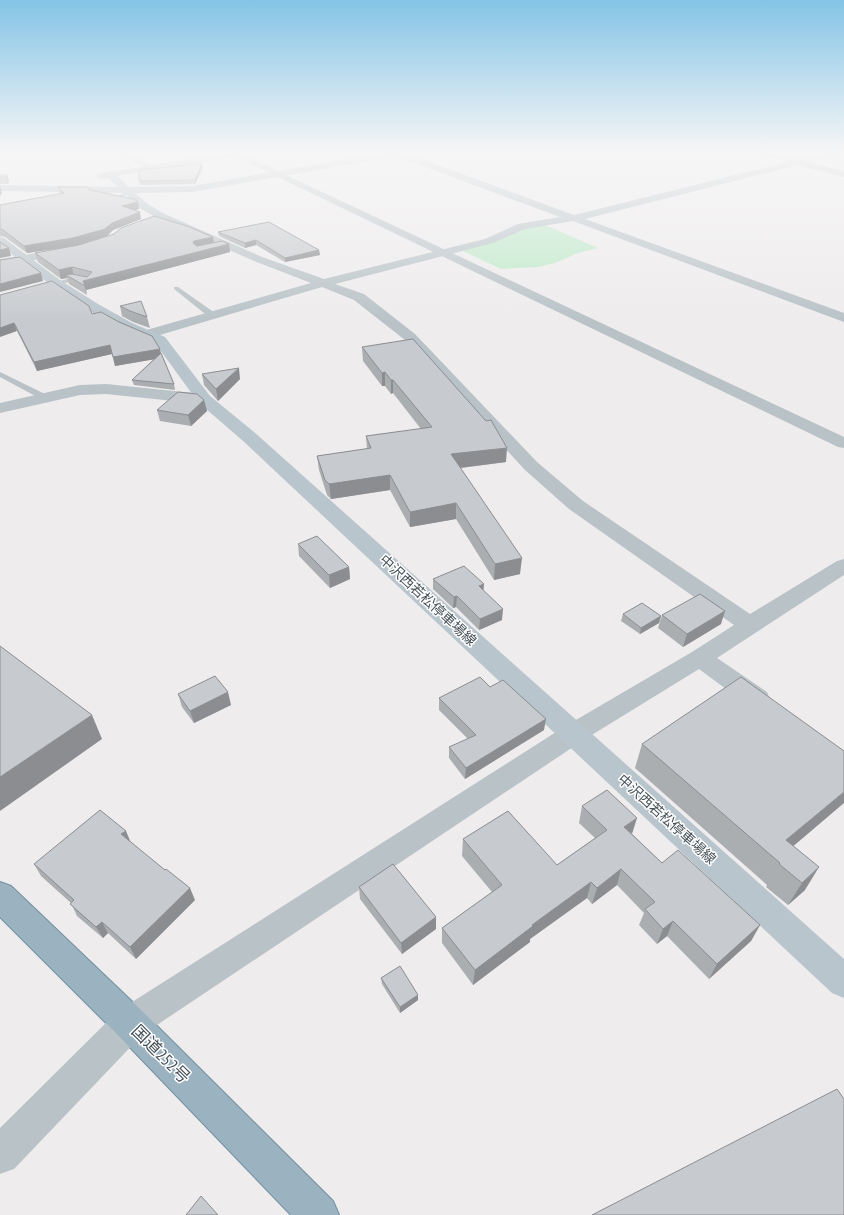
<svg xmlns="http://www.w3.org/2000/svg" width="844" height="1215" font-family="'PT Sans Narrow','Noto Sans JP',sans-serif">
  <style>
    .green { fill: #bde9c8 }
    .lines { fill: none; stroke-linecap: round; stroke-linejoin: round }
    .trunk-casing { stroke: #7390a2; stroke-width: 2 }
    .service { fill: #b8c2c7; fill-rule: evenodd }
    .minor { fill: #b8c2c7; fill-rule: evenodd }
    .tertiary { fill: #b8c2c7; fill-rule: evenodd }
    .secondary { fill: #b9c5cc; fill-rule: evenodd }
    .trunk { fill: #9bb2c0; fill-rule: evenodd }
    .wall { fill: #abaeb1 }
    .shaded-wall { fill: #8b8d90 }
    .building { fill: #c7cace; stroke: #8b8d90 }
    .labels { text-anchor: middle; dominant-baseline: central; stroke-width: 3; stroke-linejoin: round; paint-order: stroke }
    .street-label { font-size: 14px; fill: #465157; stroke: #fff }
    .near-street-label { font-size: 17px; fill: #465157; stroke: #fff }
  </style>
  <rect width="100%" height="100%" fill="#eeecec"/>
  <path class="green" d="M545,225L598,248L578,253L555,263L538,267L501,269L463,251L531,226Z"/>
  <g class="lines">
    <defs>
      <path id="trunk" d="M0,882L11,886L142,1011L333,1201L339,1215H291L118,1035L0,917Z"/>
    </defs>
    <use href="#trunk" class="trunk-casing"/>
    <path class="service" d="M127,191L132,192L116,201L111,200Z
      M74,277L86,281L83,283L74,281L56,285L53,283Z
      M174,287H178L215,313V317H209L174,289Z
      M0,372L47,395L48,397L47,399H41L0,377Z"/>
    <path class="minor" d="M120,153H130L152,165L223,153H243L239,156L117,176L129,187L192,186L381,153H405L574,215L787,162L759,155L758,153H772L798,160L823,153H838L837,155L808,162L844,171V177L798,165L585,219L844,313V322L573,221L525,229L493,243L335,284L364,294L415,334L537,462L583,501L750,614L837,561L844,559V575L717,658L767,692L770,699L767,706L758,708L749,706L699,669L582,741L142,1035L14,1169L0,1174V1128L118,1011L564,727L692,652L734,625L569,509L525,470L405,340L354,300L322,287L153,337L148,338L143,337L141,334L143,331L311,283L254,261L157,218L141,209L124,193L0,191V185L118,187L108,178L101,179L96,176L101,173L142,167ZM396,156L560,217L518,224L485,239L324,279L262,257L165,214L149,205L135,193L192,192Z
      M66,248L70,249L72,251L70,253L0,267V259Z
      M106,384L203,394L209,396L211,399L209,402L203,404L106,394L80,395L0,413V403L80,385Z"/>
    <path class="tertiary" d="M228,153H239L844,437V448L838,447Z"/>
    <path class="secondary" d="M0,237L4,238L60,280L98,304L132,323L165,337L210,396L254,432L844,959V998L832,993L242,440L198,402L155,343L122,329L88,310L52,286L0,245Z"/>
    <use href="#trunk" class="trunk"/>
  </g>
  <path class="wall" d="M202,163L203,167L195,184L140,185L139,181Z
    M0,175H7L9,181L8,184H0Z
    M58,187L90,190L138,202L139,209L135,210L141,219L113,230L107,236L75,246L27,253L5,237L0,236V205L60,194Z
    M218,232L319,250L320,255L285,262L256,245L245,248L219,236Z
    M114,234L213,237L214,242L229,244L230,252L86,290L87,295L69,284L67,278L61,279L38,262L35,253L79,245Z
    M0,295L92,314L161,353L174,384L175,390L134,385L132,380L154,359L115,366L112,354L37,371L17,331Z
    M120,306L147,317L150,328L133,322L122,316Z
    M362,347L506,462L461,468L520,574L494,580L456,519L410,527L390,490L331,499L327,495L319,470L317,456L367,449L366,436L421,429L393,393L391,394L385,386H382L363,361Z
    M202,374L240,379L218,401L204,385Z
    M204,400L207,411L191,426L160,421L157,410Z
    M298,544L349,567L350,579L330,588L299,556Z
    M433,579L484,584L483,590L502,620L479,630L456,607L453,608L433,589Z
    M623,614L661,616L659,623L640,634L621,621Z
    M662,615L721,624L683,647L658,628Z
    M490,687L544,730L465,779L449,758V747L468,739L439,710V698Z
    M178,694L231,705L194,723L182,707Z
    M642,744L793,846L805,890L788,905L766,887L767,885L635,768Z
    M582,806L632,834L662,863L760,925L751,941L709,979L667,936L657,944L639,925L644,913L617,885L592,904L587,898L530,939V942L473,985L442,943V928L492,892L462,856L463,839L557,865L595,838L579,823Z
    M34,864L195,900L136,959L108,933L103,938L77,916L71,903L41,876Z
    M359,887L436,917V929L402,954L360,899Z
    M381,978L418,995V1000L400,1013L382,984Z"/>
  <path class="shaded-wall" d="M202,163L203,167L195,184V180Z
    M7,175L9,181L8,184L6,177Z
    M0,186L2,193L0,196Z
    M138,202L139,209L123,213L122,206Z
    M140,212L141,219L113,230L107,236L75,246L27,253L24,246L112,223Z
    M213,237L214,245L196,250L193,243L194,241Z
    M256,240V245L245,248V243Z
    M229,244L230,252L86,290L87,295L83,281Z
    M9,248L11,256L0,258V250Z
    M319,250L320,255L285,262V258Z
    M72,267L74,276L66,275L67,278L61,279L59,270Z
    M41,273L43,281L0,292V284Z
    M14,323L17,331L0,337V328Z
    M110,345L112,354L37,371L34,362Z
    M160,349L162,358L115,366L113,357Z
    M239,368L240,379L218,401L216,389Z
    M385,372V386H382V373Z
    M391,380H393V393L391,394Z
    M204,400L207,411L191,426L188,415Z
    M507,448L506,462L451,469V454Z
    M390,475V490L331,499L329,484Z
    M456,503V519L410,527V512Z
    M522,558L520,574L494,580L495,564Z
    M349,567L350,579L330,588L329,575Z
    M484,584L483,594L479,586Z
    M457,596L456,607L453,608L454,597Z
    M503,609L502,620L479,630L480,619Z
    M725,611L721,624L683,647L687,634Z
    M661,616L659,623L640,634L641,628Z
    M228,692L231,705L194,723L190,711Z
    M92,715L102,739L0,811V777Z
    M546,719L544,730L465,779L466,768Z
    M844,792V803L777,860L786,840Z
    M637,818L632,834L624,827Z
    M126,831L131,843L121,834Z
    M819,867L805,890L788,905L802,883Z
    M621,869L617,885L592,904L597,888Z
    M591,882L587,898L530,939V942L473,985L475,970L532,925Z
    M190,888L195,900L136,959L130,947Z
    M436,917V929L402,954L401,943Z
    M673,921L667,936L657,944L663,929Z
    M102,922L108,933L103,938L96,927Z
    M760,925L751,941L709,979L717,964Z
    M418,995V1000L400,1013V1007Z"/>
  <path class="building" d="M202,163L195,180L139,181V170Z
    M0,175H7L6,177H0Z
    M58,187H87L90,190L134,199L138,202L122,206L140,212L112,223L105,229L73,238L24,246L3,230L0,229V205L64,193Z
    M154,216L187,226L213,237L194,241L193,243L197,246L222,241L229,244L83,281L85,286L66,275L72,274L87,277L92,272L72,267L59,270L35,253L79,245L114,234L121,228Z
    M269,222L319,250L285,258L256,240L245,243L218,232Z
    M0,242L9,248L0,250Z
    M20,257L41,273L0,284V260Z
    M52,281L89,306L92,314L101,312L119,322L152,336L160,349L113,357L110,345L34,362L14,323L0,328V295Z
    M141,301L147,317L130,311L120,306Z
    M413,339L486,421L491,420L507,448L451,454L522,558L495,564L456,503L410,512L390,475L329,484L325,480L317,456L371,448L366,436L432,427L393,380H391L385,372L382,373L362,347Z
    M161,353L174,384L132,380Z
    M239,368L216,389L202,374Z
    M178,392L197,394L204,400L188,415L157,410Z
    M317,536L349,567L329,575L298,544Z
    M464,566L484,584L479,586L503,609L480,619L457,596L454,597L433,579Z
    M700,594L725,611L687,634L662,615Z
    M642,603L661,616L641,628L623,614Z
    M0,646L92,715L0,777Z
    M215,676L228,692L190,711L178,694Z
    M480,677L490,687L503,680L546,719L466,768L449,747L476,735L439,698Z
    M741,677L844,751V792L786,840L819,867L802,883L779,864L780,863L642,744Z
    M607,790L637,818L624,827L662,863L678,850L760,925L717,964L673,921L663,929L645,909L655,902L621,869L597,888L591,882L532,925L533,926L475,970L442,928L502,885L463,839L508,811L557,865L607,830L582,806Z
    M100,810L126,831L121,834L165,870L166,869L190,888L130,947L102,922L96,927L70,904L74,900L34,864Z
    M393,864L436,917L401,943L359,887Z
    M400,966L418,995L400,1007L381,978Z
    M837,1089L844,1099V1215H592Z
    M201,1196L218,1215H186Z"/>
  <linearGradient id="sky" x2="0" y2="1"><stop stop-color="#84c4e6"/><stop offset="0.47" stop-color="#f7f6f6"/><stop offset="1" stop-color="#f7f6f6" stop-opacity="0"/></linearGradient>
  <rect width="844" height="323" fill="url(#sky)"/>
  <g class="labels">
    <g class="street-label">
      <text transform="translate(428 600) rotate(43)">中沢西若松停車場線</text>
      <text transform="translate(667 819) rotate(42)">中沢西若松停車場線</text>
    </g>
    <g class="near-street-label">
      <text transform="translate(161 1054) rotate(45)">国道252号</text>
    </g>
  </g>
</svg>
